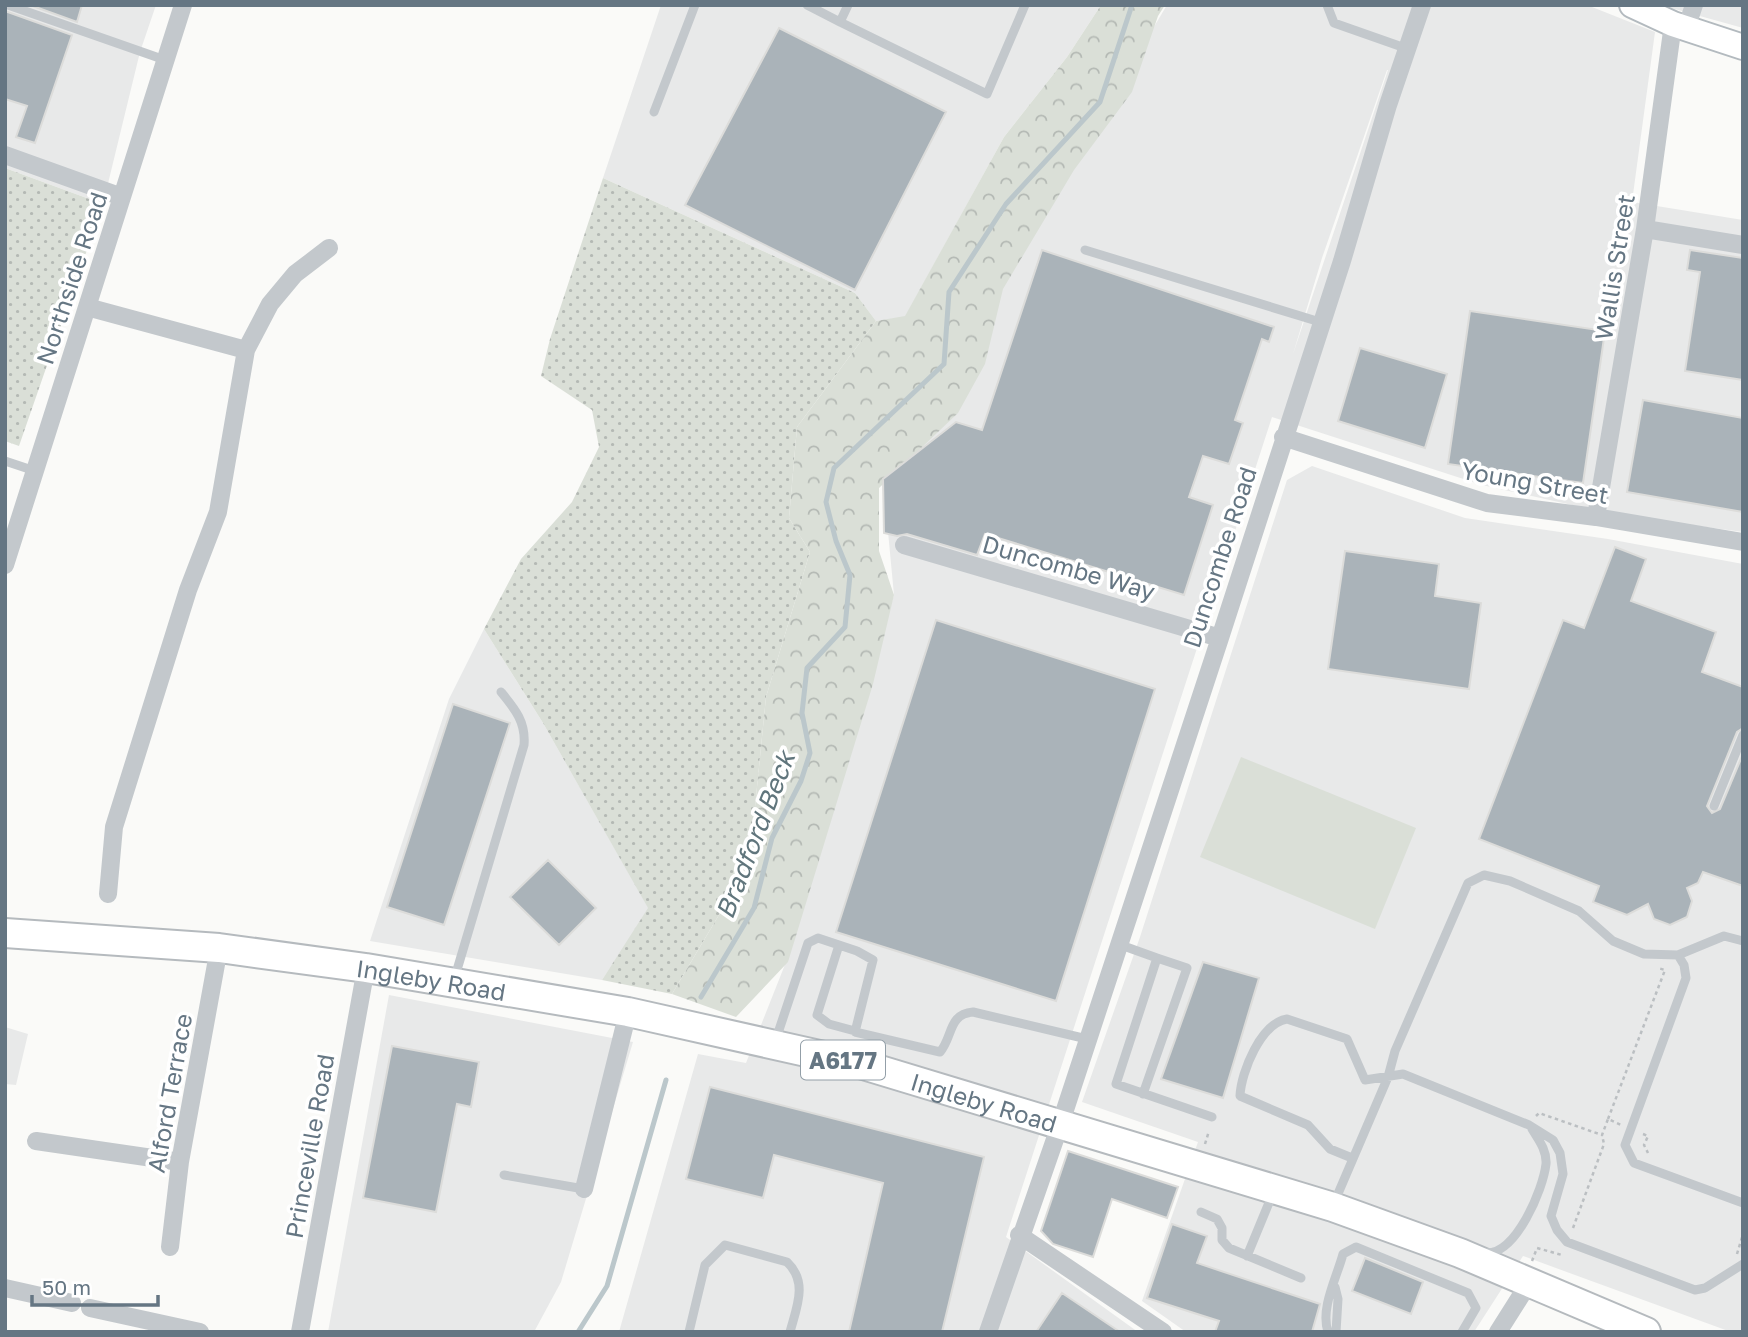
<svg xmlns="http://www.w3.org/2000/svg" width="1748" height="1337" font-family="'Golos Text',sans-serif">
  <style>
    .built { fill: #e8e9e9; fill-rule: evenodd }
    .grass { fill: url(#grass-dots) }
    .forest { fill: url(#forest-crowns) }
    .pitch { fill: #dadfd7 }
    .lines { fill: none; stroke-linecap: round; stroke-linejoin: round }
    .stream { stroke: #bbc7cb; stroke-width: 5 }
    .building { fill: #aab3b9; stroke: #dcdcda; stroke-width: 2 }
    .secondary-casing { stroke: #b3babf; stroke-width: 28 }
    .primary-casing { stroke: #b5babe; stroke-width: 32 }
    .path { stroke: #bbbfc2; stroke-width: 2.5; stroke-dasharray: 3.5 3.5; stroke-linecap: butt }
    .lane { stroke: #c3c8cc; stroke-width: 9 }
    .street { stroke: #c3c8cc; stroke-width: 18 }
    .secondary { stroke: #fff; stroke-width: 24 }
    .primary { stroke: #fff; stroke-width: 28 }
    .labels { text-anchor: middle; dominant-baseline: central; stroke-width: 7; stroke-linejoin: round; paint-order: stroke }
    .shield { fill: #fff; stroke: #939fa8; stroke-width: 2 }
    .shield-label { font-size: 23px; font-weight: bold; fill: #657683 }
    .street-label { font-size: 24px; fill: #657683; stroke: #fff }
    .water-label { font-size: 26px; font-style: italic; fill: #60757c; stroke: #fff }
  </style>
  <defs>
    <pattern id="grass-dots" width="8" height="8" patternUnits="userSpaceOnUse" patternTransform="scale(1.75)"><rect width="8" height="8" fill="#dadfd7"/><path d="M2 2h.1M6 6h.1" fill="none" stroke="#b4b9b4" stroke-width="1.8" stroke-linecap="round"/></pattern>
    <pattern id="forest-crowns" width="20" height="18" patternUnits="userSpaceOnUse" patternTransform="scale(1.75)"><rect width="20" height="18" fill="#dadfd7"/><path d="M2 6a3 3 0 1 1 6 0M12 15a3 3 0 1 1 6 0" fill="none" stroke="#b4b9b4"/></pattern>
  </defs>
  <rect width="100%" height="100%" fill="#fafaf8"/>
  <path class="built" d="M5,5H156L140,52L103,204L5,168Z
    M661,5H1101L1067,57L1004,137L905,317L876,321L855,293L603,178Z
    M1167,5H1587L1655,32L1632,202L1743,220V532L1617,515L1482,485L1272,417L1006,1237L1138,1332H619L698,1054L746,1063L784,967L894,595L883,479ZM1387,70H1388L1293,354L1322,258Z
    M1662,5H1743V28L1664,6Z
    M1312,466L1465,518L1608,539L1743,564V1332H1731L1523,1256L1474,1332H1186L1142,1301L1198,1142L1082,1102L1140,937L1287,480Z
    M484,629L543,723L649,909L602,980L370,941L449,699Z
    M389,995L633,1042L561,1282L534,1332H328Z
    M5,1027L28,1034L16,1085L5,1084Z"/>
  <path class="grass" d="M5,168L103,204L19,446L5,441Z
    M603,178L855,293L876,321L797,427L789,518L810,552L766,697L754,817L726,903L672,994L602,980L648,908L543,723L484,629L521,559L572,502L599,447L592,410L541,376L550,339Z"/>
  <path class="forest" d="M1101,5H1165L1158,16L1132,92L1074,170L1003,289L985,364L958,413L879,488V551L894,595L873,684L788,962L736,1017L672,994L726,903L754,817L766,697L810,552L789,518L797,427L876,321L905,316L1004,137L1067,57Z"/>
  <path class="pitch" d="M1241,757L1416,828L1375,929L1200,857Z"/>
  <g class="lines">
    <path class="stream" d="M701,997L754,908L772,838L801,781L810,753L802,713L807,668L845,627L850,575L836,541L826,502L834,468L944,364L949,292L1006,204L1100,102L1132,5
      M578,1332L607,1286L666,1080"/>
  </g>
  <path class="building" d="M30,5H82L77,22Z
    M5,11L72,35L35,143L16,137L27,106L5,99Z
    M779,28L946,112L855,290L685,205Z
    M1042,250L1274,327L1269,342L1262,339L1235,420L1243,423L1229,464L1203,456L1189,497L1213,505L1184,595L985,534L977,555L907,534L897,536L884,533L883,479L956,422L982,430Z
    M1690,250L1743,258V380L1685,371L1700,272L1687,270Z
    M1470,311L1605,331L1583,483L1448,464Z
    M1360,348L1447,374L1425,448L1338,421Z
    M1643,400L1743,418V512L1627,492Z
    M1615,547L1646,559L1631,601L1716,632L1702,672L1743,687V728L1737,732L1707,806L1712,813L1720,809L1743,754V886L1703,872L1698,883L1687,888L1692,901L1687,917L1670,925L1654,919L1648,904L1627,915L1593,902L1599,886L1479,839L1563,620L1584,628Z
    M1345,551L1439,564L1435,596L1481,603L1469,689L1328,669Z
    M936,620L1155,689L1056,1001L836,932Z
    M453,704L510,723L444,925L387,907Z
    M548,860L596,908L559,945L510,897Z
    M1203,962L1259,978L1223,1098L1161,1079Z
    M392,1046L479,1062L471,1107L457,1104L436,1212L363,1198Z
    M710,1087L984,1157L942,1332H849L883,1183L774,1155L763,1198L686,1179Z
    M1068,1151L1178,1187L1167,1218L1112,1199L1093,1257L1053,1244L1041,1231Z
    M1172,1224L1207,1236L1197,1263L1320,1304L1312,1332H1215L1219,1321L1147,1298Z
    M1365,1258L1423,1282L1411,1314L1352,1291Z
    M1062,1293L1120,1332H1036Z"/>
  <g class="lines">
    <defs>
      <path id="secondary" d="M1632,5L1673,24L1743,47"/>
      <g id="primary">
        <path id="s1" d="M5,933L219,948L366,968L628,1012L860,1064L1333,1207L1460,1253L1646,1332"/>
      </g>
    </defs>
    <use href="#secondary" class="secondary-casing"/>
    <use href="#primary" class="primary-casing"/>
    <path class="path" d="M1536,1116L1539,1113L1602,1135L1608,1119L1621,1125
      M1608,1119L1665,970L1658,968
      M1643,1134L1648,1136L1644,1145L1648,1153
      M1205,1144L1209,1131
      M1573,1228L1604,1144L1602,1135
      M1737,1254L1743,1234
      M1532,1261L1537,1248L1562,1255"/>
    <path class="lane" d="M8,5L165,60
      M807,5L840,22
      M848,5L840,22L987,94L1025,5
      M1327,5L1334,23L1408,49
      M654,112L695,5
      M1085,250L1320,322
      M5,461L35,471
      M1714,806L1743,735
      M1118,944L1157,958L1116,1084L1212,1117
      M839,945L817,1015L829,1024L855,1031
      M1678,955L1724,936L1743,941
      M454,980L524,745C526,722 515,709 501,692
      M775,1042L808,943L818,938L857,951L873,960L855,1032L940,1052C953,1037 948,1014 973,1012L1087,1039
      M1143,1094L1187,968L1157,958
      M1352,1158L1330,1149L1308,1125L1240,1096C1241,1072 1261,1023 1287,1019L1347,1039L1365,1080L1403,1074L1529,1125L1553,1140L1560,1153L1563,1174L1551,1216L1557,1230L1567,1242L1695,1290L1705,1288L1743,1264
      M504,1175L584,1189
      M1334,1203L1388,1077L1395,1051L1468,883L1484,875L1510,881L1579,911L1613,941L1644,954L1678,955L1684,965L1686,978L1625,1145L1634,1163L1743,1203
      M1201,1212L1217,1219L1222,1228V1240L1229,1248L1301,1278
      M1486,1253C1516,1254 1543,1190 1546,1164C1547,1150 1538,1139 1532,1129
      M1247,1256L1273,1193
      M1335,1287L1338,1299L1336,1332
      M689,1332L705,1265L725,1245L787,1262C808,1282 797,1306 790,1332
      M1328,1332C1320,1308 1337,1277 1343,1254L1356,1247L1468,1293L1476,1308L1462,1332"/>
    <path class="street" d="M1686,29L1694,5
      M5,155L122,197
      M1645,229L1743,245
      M87,307L246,350
      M1283,437L1487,503L1596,517L1743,542
      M1596,517L1645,229L1673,24
      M904,545L1220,638
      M5,565L183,5
      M108,894L114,827L188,590L218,512L246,350L270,304L295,274L329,248
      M36,1141L180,1162
      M584,1189L628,1012
      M1019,1235L1163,1332
      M170,1247L180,1162L219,948
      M5,1288L72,1303
      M90,1308L200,1332
      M300,1332L366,968
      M988,1332L1061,1122L1220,638L1342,261L1388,105L1422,5
      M1498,1332L1529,1283"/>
    <use href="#secondary" class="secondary"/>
    <use href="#primary" class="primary"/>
  </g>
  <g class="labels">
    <rect class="shield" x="801" y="1040.5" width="84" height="39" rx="5"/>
    <g class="shield-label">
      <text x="843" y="1060">A6177</text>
    </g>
    <g class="street-label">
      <text transform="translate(1614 267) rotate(-81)">Wallis Street</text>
      <text transform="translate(71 278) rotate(-72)">Northside Road</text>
      <text transform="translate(1535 482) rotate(10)">Young Street</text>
      <text transform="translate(1219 557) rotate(-72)">Duncombe Road</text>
      <text transform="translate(1069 567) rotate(16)">Duncombe Way</text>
      <text stroke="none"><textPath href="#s1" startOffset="429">Ingleby Road</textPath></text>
      <text transform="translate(169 1093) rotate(-80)">Alford Terrace</text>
      <text stroke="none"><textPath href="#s1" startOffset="996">Ingleby Road</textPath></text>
      <text transform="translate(309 1146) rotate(-80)">Princeville Road</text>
    </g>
    <g class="water-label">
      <text transform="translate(755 835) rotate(-69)">Bradford Beck</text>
    </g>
  </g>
  <rect width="1748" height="1337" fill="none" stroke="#657683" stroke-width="14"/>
  <path d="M32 1295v10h126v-10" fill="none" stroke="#657683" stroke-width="3.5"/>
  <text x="42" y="1295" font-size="21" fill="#657683" stroke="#ffffff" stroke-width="5" paint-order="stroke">50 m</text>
</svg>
